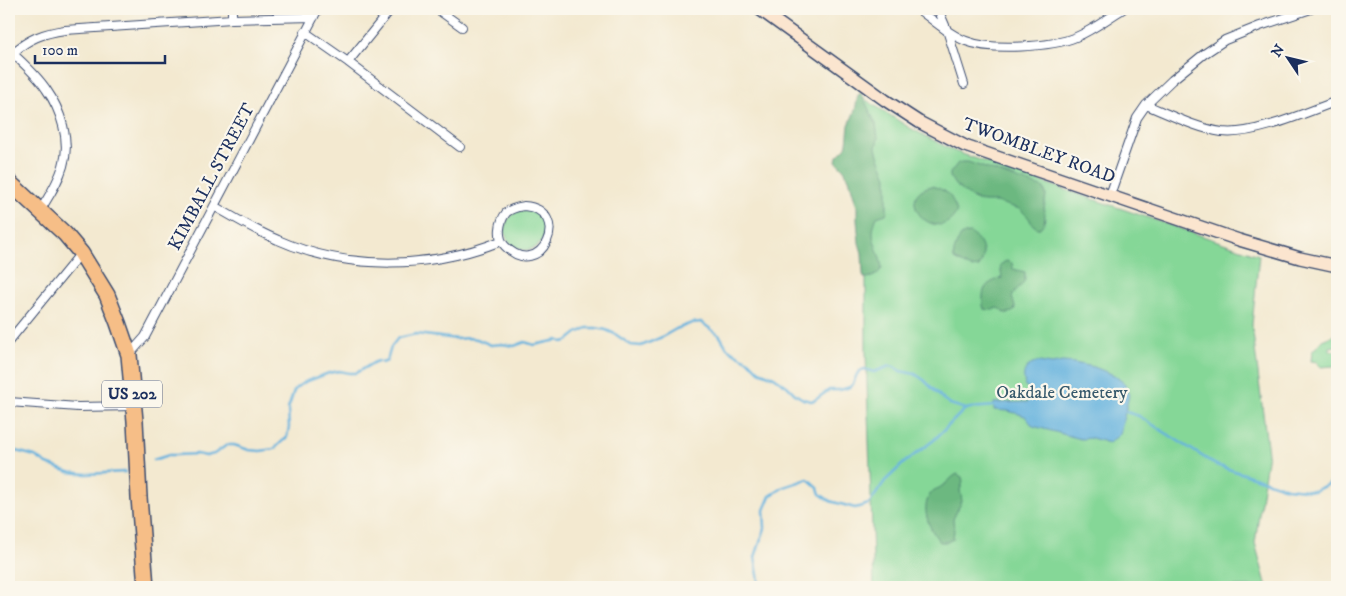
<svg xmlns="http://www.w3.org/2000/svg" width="1346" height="596" font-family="'IM FELL DW Pica',serif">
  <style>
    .green { fill: #85d797; stroke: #50837a }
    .forest { fill: #6cb880; stroke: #44746f }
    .water { fill: #65b2de; stroke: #40709e }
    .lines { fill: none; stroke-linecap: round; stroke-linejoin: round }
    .stream { stroke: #65b2de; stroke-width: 2.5 }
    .street-casing { stroke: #3b4b6f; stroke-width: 10 }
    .secondary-casing { stroke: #3b4b6f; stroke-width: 14 }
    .highway-casing { stroke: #3b4b6f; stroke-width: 18 }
    .street { stroke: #fff; stroke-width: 8 }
    .secondary { stroke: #fbe5cf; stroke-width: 11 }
    .highway { stroke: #f6be87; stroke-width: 15 }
    .labels { text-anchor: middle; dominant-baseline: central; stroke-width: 4.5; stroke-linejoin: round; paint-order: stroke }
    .shield { fill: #fbf7ec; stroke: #5e6b89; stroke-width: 1 }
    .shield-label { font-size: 16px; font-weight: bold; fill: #1b2f5e }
    .street-label { font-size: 18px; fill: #1b2f5e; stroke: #fbf7ec }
    .park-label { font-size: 18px; fill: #36596c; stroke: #fbf7ec }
  </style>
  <rect width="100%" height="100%" fill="#fbf7ec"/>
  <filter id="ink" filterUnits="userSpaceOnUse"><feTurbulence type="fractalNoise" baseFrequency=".02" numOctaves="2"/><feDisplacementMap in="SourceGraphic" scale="10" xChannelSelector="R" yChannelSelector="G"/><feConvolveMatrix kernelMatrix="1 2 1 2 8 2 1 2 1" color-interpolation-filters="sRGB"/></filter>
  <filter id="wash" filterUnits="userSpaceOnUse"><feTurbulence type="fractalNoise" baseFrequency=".0096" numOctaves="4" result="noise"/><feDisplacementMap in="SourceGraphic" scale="20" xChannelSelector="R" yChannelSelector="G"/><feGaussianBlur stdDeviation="1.12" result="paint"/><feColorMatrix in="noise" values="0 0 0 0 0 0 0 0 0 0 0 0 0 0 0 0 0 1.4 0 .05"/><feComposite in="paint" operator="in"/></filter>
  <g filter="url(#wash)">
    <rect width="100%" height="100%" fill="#f3e9d0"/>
    <path class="green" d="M863,98L910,128L954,151L1063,189L1259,255L1252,325L1268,453L1255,543L1267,587H874L866,355V228Z
      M505 230a20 20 0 1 1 40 0a20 20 0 1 1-40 0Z
      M1334,335L1337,337V346L1330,347V351H1337V363L1334,366L1320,367L1317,362L1311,361L1312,352L1322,340Z"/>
    <path class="forest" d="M861,93L876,124L878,138L876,148L878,155L887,177V211L886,214L877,217C867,239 879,246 882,268C878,275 873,278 864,278L863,274L862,253L859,243L857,220V207L849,179L844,170L836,161L837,156L846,147L847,143L849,125L855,110L858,95Z
      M962,162H968L1044,188L1046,195L1044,210L1045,217L1044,223L1040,228H1037L1032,224L1029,218L1020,209L996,202H984L972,198L955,185L950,177V173L958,163Z
      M932,186C950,192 950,194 957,211C942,243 904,212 918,193C921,189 927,187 932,186Z
      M970,233C983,241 987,255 979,267L971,268L954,259C953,253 954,251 956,246C959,238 960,234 970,233Z
      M1006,261L1012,263L1013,269L1025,272C1026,289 1017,284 1012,297L1015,307L1014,311C1005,315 1005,313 998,308L989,310L984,309C982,304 983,301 983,296C983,285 992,281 1002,278L1000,265Z
      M957,474L962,477L963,482L960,490L962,501L953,519L954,530L953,539L947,542H940C929,529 919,507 932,492C934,489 939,489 942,486C948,483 951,477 957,474Z"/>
    <path class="water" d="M1039,362L1052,364L1062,362L1074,363L1094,367L1114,375L1125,384L1129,395L1120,434L1109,443L1092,438L1081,439L1048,430L1033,426L1025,416L1019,414L1008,411L994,410V403L1028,402L1032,397C1032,391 1030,388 1025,386C1022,371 1024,366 1039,362Z"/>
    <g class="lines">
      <path class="stream" d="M1123,411L1139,416L1216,465L1287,488L1314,491L1337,480
        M9,449L35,456L47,464L69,472L86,474L125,472
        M153,460L169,455H176L197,454L206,456L214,454L227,445H234L249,450L260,451L274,449L287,437L289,427L288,409L294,391L297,387L305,382L329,373L339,371L349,373H356L373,363L378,361L382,363L387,361L391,347L398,338L416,334L457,339L468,338L477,339L491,345L502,344L514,346L525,342L534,345L558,340L562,342L567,341L577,333L587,328H596L606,330L615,334L631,345L641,346L662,337L676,329L692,323L701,322L720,336L727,348L736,354L749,361L759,371L774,377L787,386L795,394L803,399L811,401L815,400L829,390H840L850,387L853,384L857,374L860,371L864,369L874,372L890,366L894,367L900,371L915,374L924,380L943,399L950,404L966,409
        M760,587L755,557L765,528L764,510L770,496L784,487L808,479L818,488L820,494L830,501L855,508L869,504L885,481L905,462L934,440L964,410L970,408L995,406
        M1336,587L1337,577"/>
    </g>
  </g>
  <g filter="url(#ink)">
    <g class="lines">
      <defs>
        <path id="street" d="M232,9V19
          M437,9L462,27
          M918,9C933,20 948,34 966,41C991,51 1052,47 1076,37C1093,30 1108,18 1123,9
          M938,9L947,30L964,84
          M305,32L348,62L460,147
          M9,50C22,62 36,74 46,89C61,110 71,141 63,166C58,183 49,196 40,211
          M13,53C28,39 43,33 65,30L232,19L314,17
          M348,62L391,9
          M1146,105C1171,115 1196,128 1222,132C1253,136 1307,112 1337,101
          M1110,195L1137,118L1146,105L1172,80L1204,54L1225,40L1260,26L1311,9
          M214,206C235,218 256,231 278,240C348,271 431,269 501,241
          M524,206C574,210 541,283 505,246C497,238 499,222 506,213C511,208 518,207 524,206Z
          M9,341L81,253
          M129,355L145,337L318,9
          M9,402L78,407L134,406"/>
        <path id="secondary" d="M759,9L885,100L919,122L965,146L1020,165L1239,240L1300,258L1337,266"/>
        <path id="highway" d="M9,182L65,234L81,253L107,295L118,323L129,355L135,421L139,497L146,587"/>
      </defs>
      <use href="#street" class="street-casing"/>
      <use href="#secondary" class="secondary-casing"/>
      <use href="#highway" class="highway-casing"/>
      <use href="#street" class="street"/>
      <use href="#secondary" class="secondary"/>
      <use href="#highway" class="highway"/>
    </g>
  </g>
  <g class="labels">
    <rect class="shield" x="102" y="380.5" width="60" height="27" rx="4"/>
    <g class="shield-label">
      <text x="132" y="394">US 202</text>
    </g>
    <g class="street-label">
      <text transform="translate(1039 151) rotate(20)">TWOMBLEY ROAD</text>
      <text transform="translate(212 177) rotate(-62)">KIMBALL STREET</text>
    </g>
    <g class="park-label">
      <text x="1062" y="393">Oakdale Cemetery</text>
    </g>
  </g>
  <rect width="1346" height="596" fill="none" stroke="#fbf7ec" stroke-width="30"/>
  <g transform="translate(1288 58) rotate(305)" stroke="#fbf7ec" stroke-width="4" paint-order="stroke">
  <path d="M0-4L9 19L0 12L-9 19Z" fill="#1b2f5e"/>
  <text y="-8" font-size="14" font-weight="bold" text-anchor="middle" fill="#1b2f5e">N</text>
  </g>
  <path d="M35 55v8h130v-8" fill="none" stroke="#1b2f5e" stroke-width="2.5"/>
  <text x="42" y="55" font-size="15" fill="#1b2f5e" stroke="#fbf7ec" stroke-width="4" paint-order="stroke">100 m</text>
</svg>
